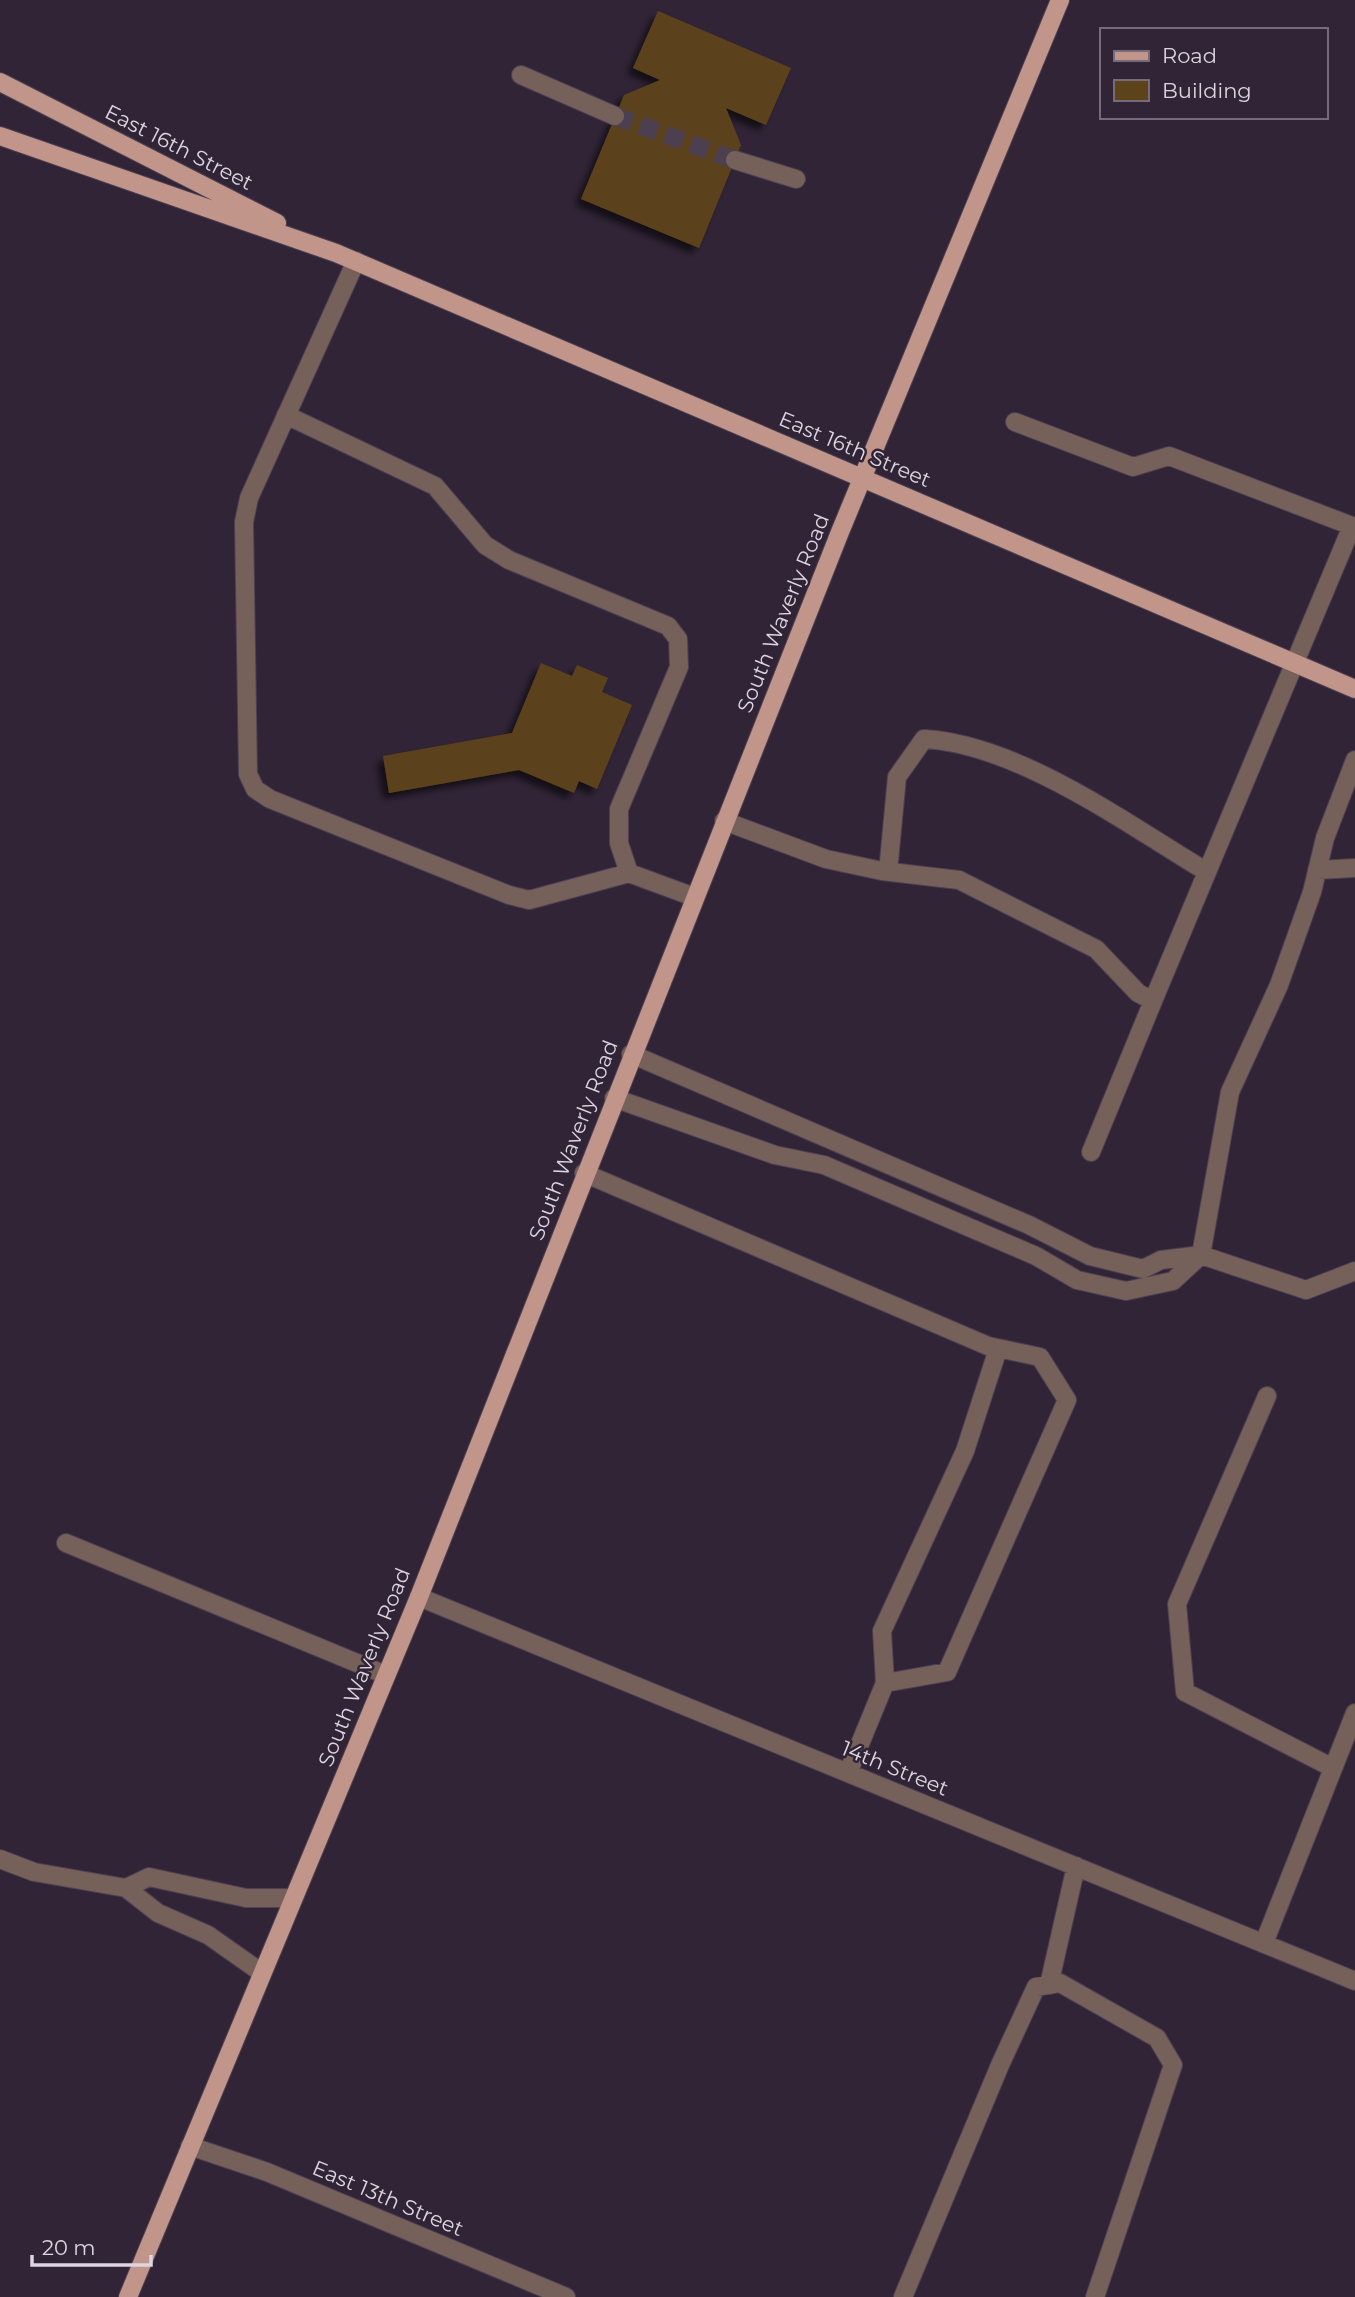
<svg xmlns="http://www.w3.org/2000/svg" width="1355" height="2297" font-family="Montserrat,sans-serif">
  <style>
    .building { fill: #5c431a; filter: url(#shadow) }
    .lines { fill: none; stroke-linecap: round; stroke-linejoin: round }
    .minor-tunnel { stroke: #4b3f50; stroke-width: 18; stroke-dasharray: 18 9; stroke-linecap: butt }
    .minor-casing { stroke: #4d4052; stroke-width: 20 }
    .major-casing { stroke: #4d4052; stroke-width: 20 }
    .minor { stroke: #75605a; stroke-width: 18 }
    .major { stroke: #c19589; stroke-width: 18 }
    .labels { text-anchor: middle; dominant-baseline: central; stroke-width: 5; stroke-linejoin: round; paint-order: stroke }
    .street-label { font-size: 21px; fill: #ddd5e1; stroke: #312437 }
  </style>
  <defs>
    <filter id="shadow"><feDropShadow dx="-6" dy="6" stdDeviation="3.5" flood-color="#0009"/></filter>
  </defs>
  <rect width="100%" height="100%" fill="#312437"/>
  <path class="building" d="M658,11L791,68L766,125L726,108L741,145L699,248L581,199L624,95L660,80L633,68Z
    M541,663L572,676L577,665L608,678L602,692L632,705L597,789L579,781L574,793L519,770L389,793L383,756L512,733Z"/>
  <g class="lines">
    <path class="minor-tunnel" d="M615,116L735,160"/>
    <defs>
      <path id="minor" d="M521,75L615,116
        M735,160L796,179
        M356,261L249,498L244,522L248,774L255,789L270,799L509,895L529,900L629,873L694,897
        M286,415L435,486L485,545L509,560L668,626L678,639L679,667L619,809V843L629,873
        M1015,422L1133,467L1169,456L1352,526
        M724,821L826,859L882,871L959,880L1096,949L1138,993L1153,1001L1091,1152
        M1317,870L1355,868
        M888,872L897,777L924,739C1018,744 1127,824 1207,872
        M1153,1001L1352,526L1355,527
        M631,1054L1029,1225L1090,1256L1143,1269L1161,1260L1201,1255L1306,1290L1355,1271
        M614,1098L775,1155L824,1165L1036,1256L1077,1280L1126,1291L1173,1281L1201,1255L1230,1092L1279,985L1312,892L1325,838L1355,760
        M584,1173L988,1346L1040,1357L1067,1400L947,1672L885,1683L848,1773
        M1267,1396L1177,1604L1185,1692L1333,1768
        M66,1543L386,1675
        M419,1597L1355,1981
        M885,1683L882,1631L965,1451L998,1349
        M0,1859L34,1872L126,1888L158,1913L208,1935L262,1973
        M126,1888L149,1877L246,1898H293
        M1264,1943L1355,1713
        M1049,1985L1076,1866
        M190,2146L267,2172L566,2297
        M903,2297L1000,2065L1036,1987L1060,1983L1157,2038L1173,2065L1095,2297"/>
      <path id="major" d="M0,82L277,223
        M0,136L336,253L1355,689
        M128,2297L419,1597L840,532L1060,0"/>
    </defs>
    <use href="#minor" class="minor-casing"/>
    <use href="#major" class="major-casing"/>
    <use href="#minor" class="minor"/>
    <use href="#major" class="major"/>
  </g>
  <g class="labels">
    <g class="street-label">
      <text transform="translate(179 147) rotate(27)">East 16th Street</text>
      <text transform="translate(855 449) rotate(23)">East 16th Street</text>
      <text transform="translate(783 613) rotate(-68)">South Waverly Road</text>
      <text transform="translate(573 1140) rotate(-69)">South Waverly Road</text>
      <text transform="translate(364 1667) rotate(-68)">South Waverly Road</text>
      <text transform="translate(895 1768) rotate(22)">14th Street</text>
      <text transform="translate(388 2198) rotate(23)">East 13th Street</text>
    </g>
  </g>
  <rect x="1100" y="28" width="228" height="91" fill="#312437" stroke="#766b7b" stroke-width="2"/>
  <rect x="1114" y="51" width="35" height="10" fill="#c19589" stroke="#766b7b" stroke-width="2"/>
  <text x="1162" y="63" font-size="21" fill="#ddd5e1">Road</text>
  <rect x="1114" y="80" width="35" height="21" fill="#5c431a" stroke="#766b7b" stroke-width="2"/>
  <text x="1162" y="98" font-size="21" fill="#ddd5e1">Building</text>
  <path d="M32 2255v10h119v-10" fill="none" stroke="#ddd5e1" stroke-width="3.5"/>
  <text x="42" y="2255" font-size="21" fill="#ddd5e1" stroke="#312437" stroke-width="5" paint-order="stroke">20 m</text>
</svg>
